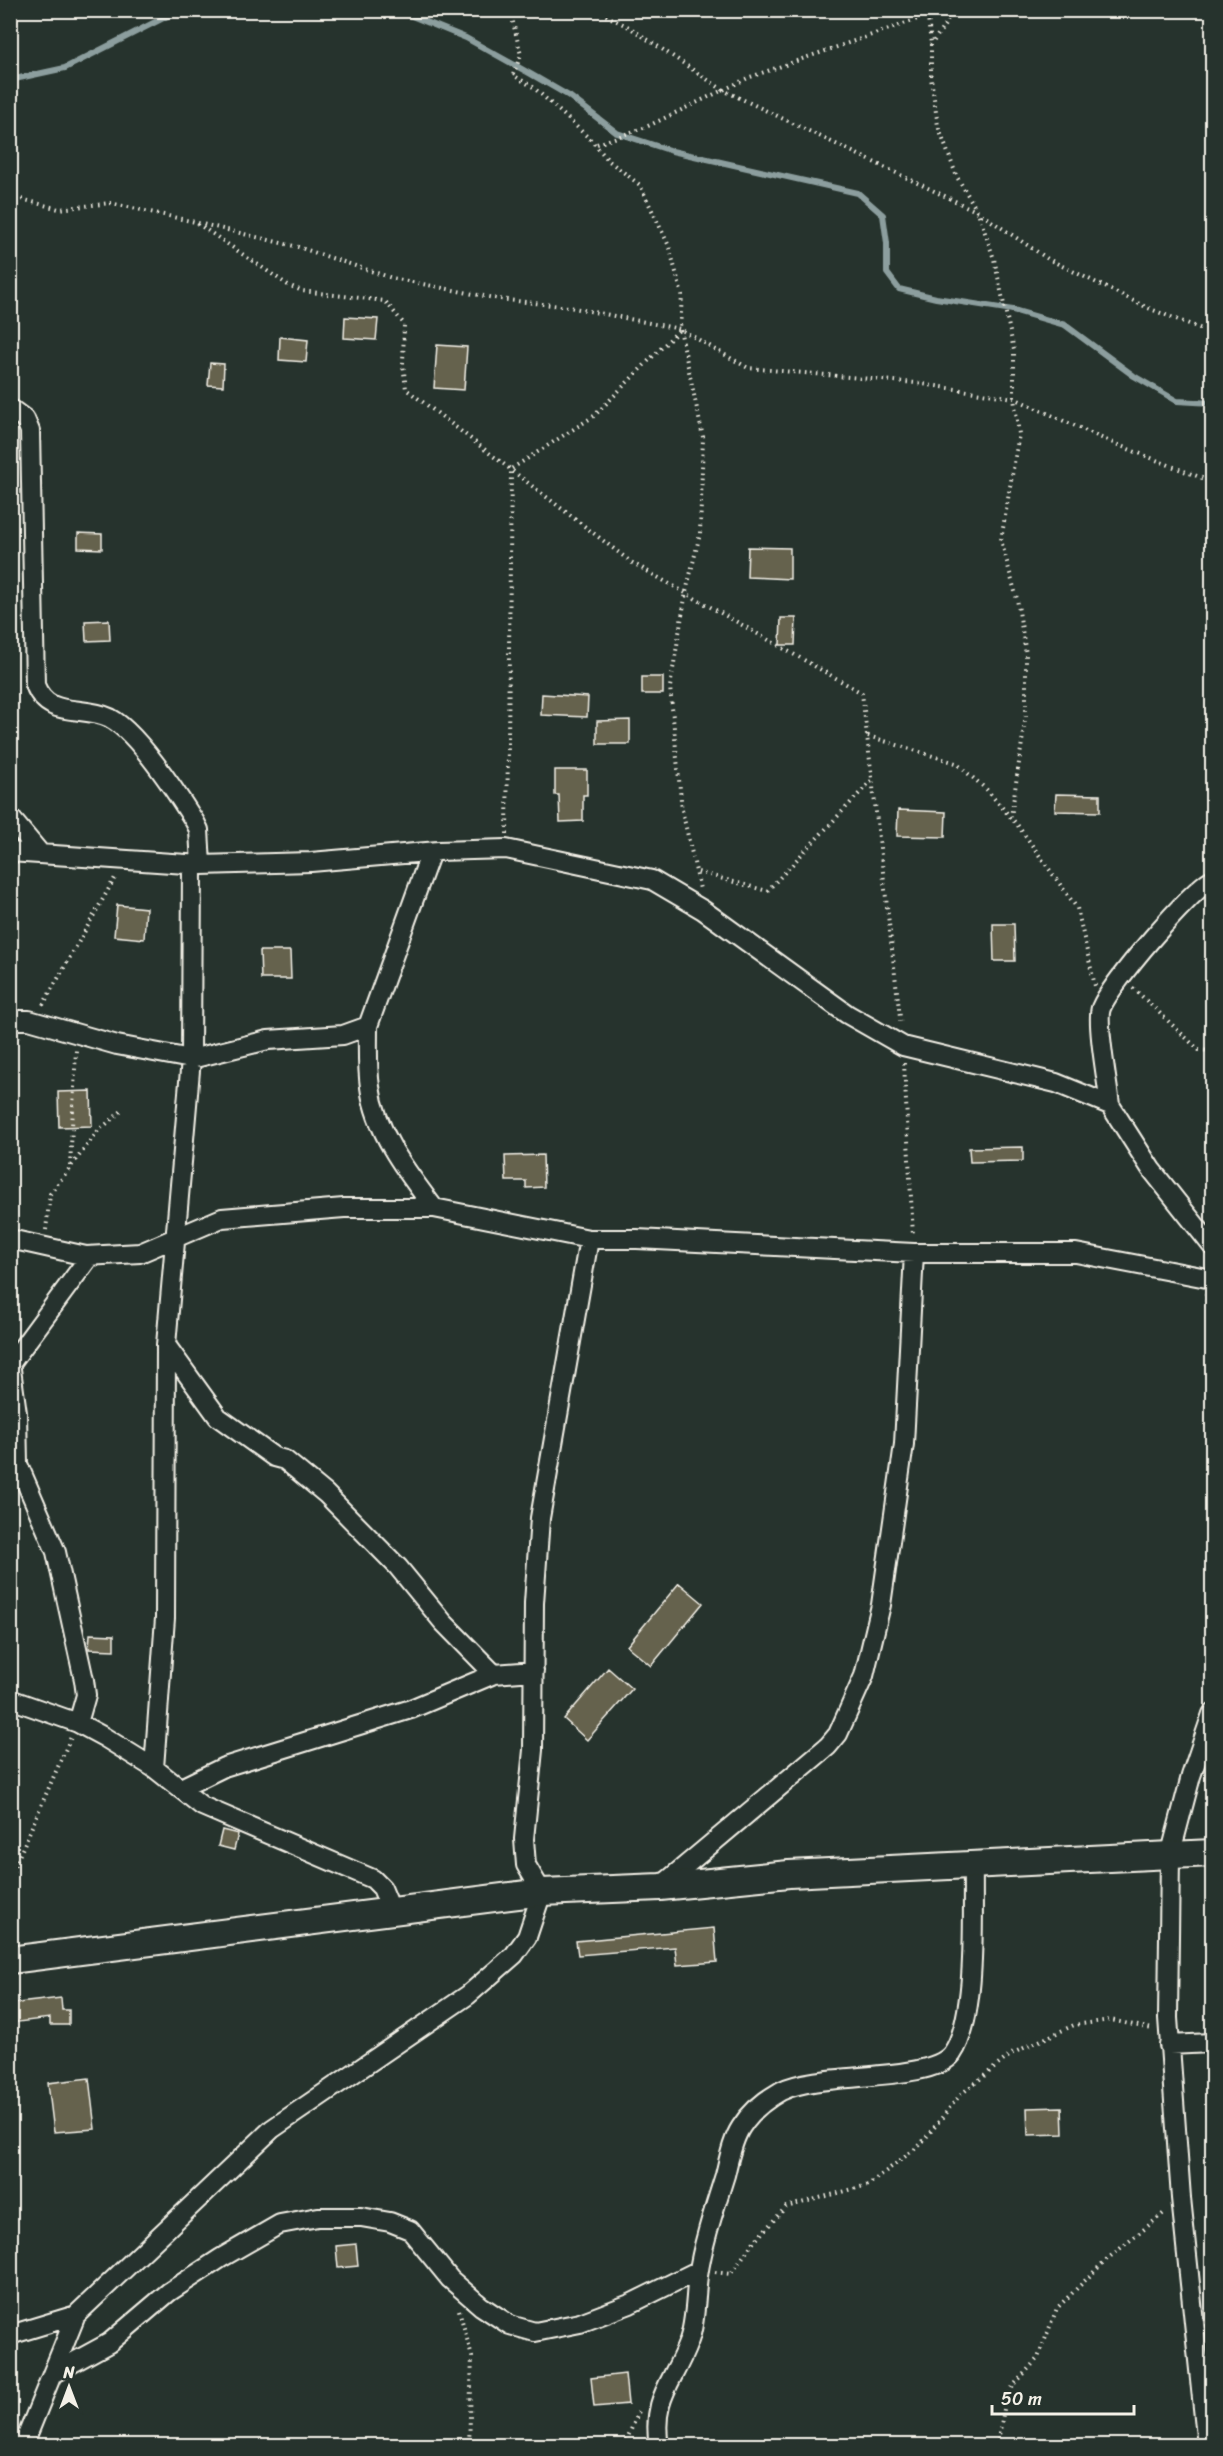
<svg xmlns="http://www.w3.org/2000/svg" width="1223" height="2456" font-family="Sriracha,sans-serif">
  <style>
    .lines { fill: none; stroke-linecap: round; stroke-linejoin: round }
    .stream { stroke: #8c9e9e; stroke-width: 6 }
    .building { fill: #65624e; stroke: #f4f1e8; stroke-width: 1.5 }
    .street-casing { stroke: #f4f1e8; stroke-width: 22 }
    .secondary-casing { stroke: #f4f1e8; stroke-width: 30 }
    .path { stroke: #f4f1e8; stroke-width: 4; stroke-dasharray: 1.5 4.5; stroke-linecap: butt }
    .street { stroke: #26332d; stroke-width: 18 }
    .secondary { stroke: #26332d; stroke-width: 26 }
  </style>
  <rect width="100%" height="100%" fill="#26332d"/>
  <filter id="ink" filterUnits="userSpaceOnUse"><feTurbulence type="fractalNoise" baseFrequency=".0167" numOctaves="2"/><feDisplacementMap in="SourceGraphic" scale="12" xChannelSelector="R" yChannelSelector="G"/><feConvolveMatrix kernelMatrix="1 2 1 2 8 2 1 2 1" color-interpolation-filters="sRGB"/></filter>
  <g filter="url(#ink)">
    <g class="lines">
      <path class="stream" d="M397,10L466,38L529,73L569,96L617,133L672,151L858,193L883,215L887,243V273L899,289L936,298L1013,310L1065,325L1134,376L1177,401L1212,403
        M10,80L65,68L179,10"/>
    </g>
    <path class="building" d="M345,317L378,319L376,340L344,338Z
      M280,337L308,340L306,362L279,360Z
      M437,345L467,347L464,390L434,388Z
      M210,363L224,364L223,386L208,385Z
      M78,533L102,534V549L78,548Z
      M748,547L790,548V579L747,577Z
      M781,618H796L795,645H780Z
      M109,620L110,640L86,641L85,621Z
      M642,677H663V694H642Z
      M542,694L588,697L587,717L541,715Z
      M630,720V744H597V721Z
      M555,770H587V795H583V821L560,822L559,795H555Z
      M1056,794L1100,795V812L1055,811Z
      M898,810L946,812L945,837L897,836Z
      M117,905L146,908L144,939L114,936Z
      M993,924H1014L1015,961H994Z
      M260,951H290L291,979H261Z
      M91,1091L92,1126L59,1127L58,1092Z
      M1023,1147V1161L970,1162L969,1148Z
      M543,1155L544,1187L526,1188V1181H506L505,1156Z
      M679,1583L703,1603L651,1666L627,1646Z
      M90,1634L114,1635V1650L89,1649Z
      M608,1668L632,1689L587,1740L564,1719Z
      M222,1830L238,1834L234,1850L218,1846Z
      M714,1928L717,1962L677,1965L675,1947L578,1955L576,1941Z
      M61,1998L62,2010H69V2025H50V2018L10,2023V2004Z
      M89,2078L95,2129L54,2132L48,2083Z
      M1062,2107L1063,2134L1028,2135L1027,2108Z
      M356,2244L358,2266L338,2268L336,2246Z
      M625,2374L628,2404L594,2407L591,2378Z"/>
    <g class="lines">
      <defs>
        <path id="street" d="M10,408L25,419L30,431L35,685C49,720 81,704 110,718C138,733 178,795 195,822L199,830L201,865
          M10,817L40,853
          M10,852L201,865L311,862L438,851L506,849L652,880L703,910L847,1014L903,1046L1056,1083L1110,1105L1151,1169L1212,1246
          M192,865L191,1059L166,1345L218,1417L274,1457L285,1460L326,1494L398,1567L443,1622L494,1674L534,1671
          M10,1020H29L117,1045L191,1059L268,1040L343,1035L368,1026L431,852
          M368,1026C368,1046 367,1067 370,1087C376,1133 407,1172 434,1208
          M1110,1105C1108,1087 1096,1021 1101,1008C1111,983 1189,892 1212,879
          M10,1239L86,1256L140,1253L222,1218L344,1208H434L589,1239H637L914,1253H1076L1212,1279
          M10,1362L17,1413L18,1464L56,1552L84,1680L86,1695L78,1723
          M11,1363L90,1256
          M10,1699L78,1723L104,1737L154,1768L202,1806L373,1879L382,1888L392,1912
          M154,1768L165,1618L166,1345
          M181,1788L224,1767L411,1709L494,1674
          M660,1887L828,1746L838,1734L864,1676L881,1605L904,1444L914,1253
          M1169,2045L1212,2043
          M10,2335L76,2315
          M52,2374L109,2343L169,2292L221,2258L280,2224L318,2217H361L390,2222L410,2230L450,2279L481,2306L510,2325L535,2332L580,2323L630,2304L699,2270
          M23,2446L76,2315L272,2129L468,1995L514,1955L527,1937L542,1892L526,1865L524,1839L533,1750L534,1603L540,1518L589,1239
          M659,2446C651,2398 673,2383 688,2343C696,2323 695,2297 698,2276C703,2242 715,2207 725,2175C729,2159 732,2141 741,2127C751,2111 765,2100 781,2091C820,2071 930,2083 952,2054C978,2017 972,1912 973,1866
          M1207,2446L1181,2198L1168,2018L1170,1856L1191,1776L1212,1714"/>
        <path id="secondary" d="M10,1960L542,1892L660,1887L789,1874L1212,1853"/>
      </defs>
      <use href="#street" class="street-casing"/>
      <use href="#secondary" class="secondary-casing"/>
      <path class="path" d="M510,10L521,55L513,75L533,87L590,139L609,161L640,185L669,246L682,295L680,329L703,437L700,534L686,592L670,687L682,810L700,889
        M595,10L629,27L723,90L978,212L1048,259L1148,308L1212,333
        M927,10L931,44
        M955,10L931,45V78L938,126L957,177L978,212L994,259L1014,350V398L1019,434L1001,540L1017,599L1026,654V715L1011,817
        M597,144L646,127L750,77L944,10
        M10,196L59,209L110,203L195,222L288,285L302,291L385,301L404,324L403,364L406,389L631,562L862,693L901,1026
        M198,223L298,247L392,278L499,299L569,307L680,329L748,368L916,383L1014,398L1108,441L1212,482
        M868,736L956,763L987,790L1019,827L1077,908L1095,986
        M507,834L511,469L594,416L680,329
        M698,872L767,891L872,780
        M1133,988L1199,1050L1212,1051
        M43,1005L116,876
        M10,1053L19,1037
        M904,1063L913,1236
        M70,1166L76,1050
        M46,1230L50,1194L98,1131L124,1109
        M1206,1294L1212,1377
        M10,1877L71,1737
        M715,2272L731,2274L752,2244L786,2207L868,2185L920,2145L960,2095L1013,2053L1074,2025L1111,2020L1152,2029
        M459,2310L472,2357L469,2446
        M624,2446L639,2411
        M997,2446L1005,2404L1013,2386L1038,2358L1057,2308L1106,2260L1164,2213"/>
      <use href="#street" class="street"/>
      <use href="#secondary" class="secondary"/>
    </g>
  </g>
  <rect width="1223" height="2456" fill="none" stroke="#26332d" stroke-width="36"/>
  <rect x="18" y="18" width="1187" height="2420" fill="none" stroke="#f4f1e8" stroke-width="2" filter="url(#ink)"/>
  <g transform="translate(69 2387)" stroke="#26332d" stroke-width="4.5" paint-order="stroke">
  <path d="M0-4.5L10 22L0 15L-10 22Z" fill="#f4f1e8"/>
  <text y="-9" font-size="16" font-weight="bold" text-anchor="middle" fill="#f4f1e8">N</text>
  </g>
  <path d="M992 2405v9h142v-9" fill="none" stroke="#f4f1e8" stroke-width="3"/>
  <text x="1001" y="2405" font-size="18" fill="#f4f1e8" stroke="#26332d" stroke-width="4.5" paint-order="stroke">50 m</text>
</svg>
